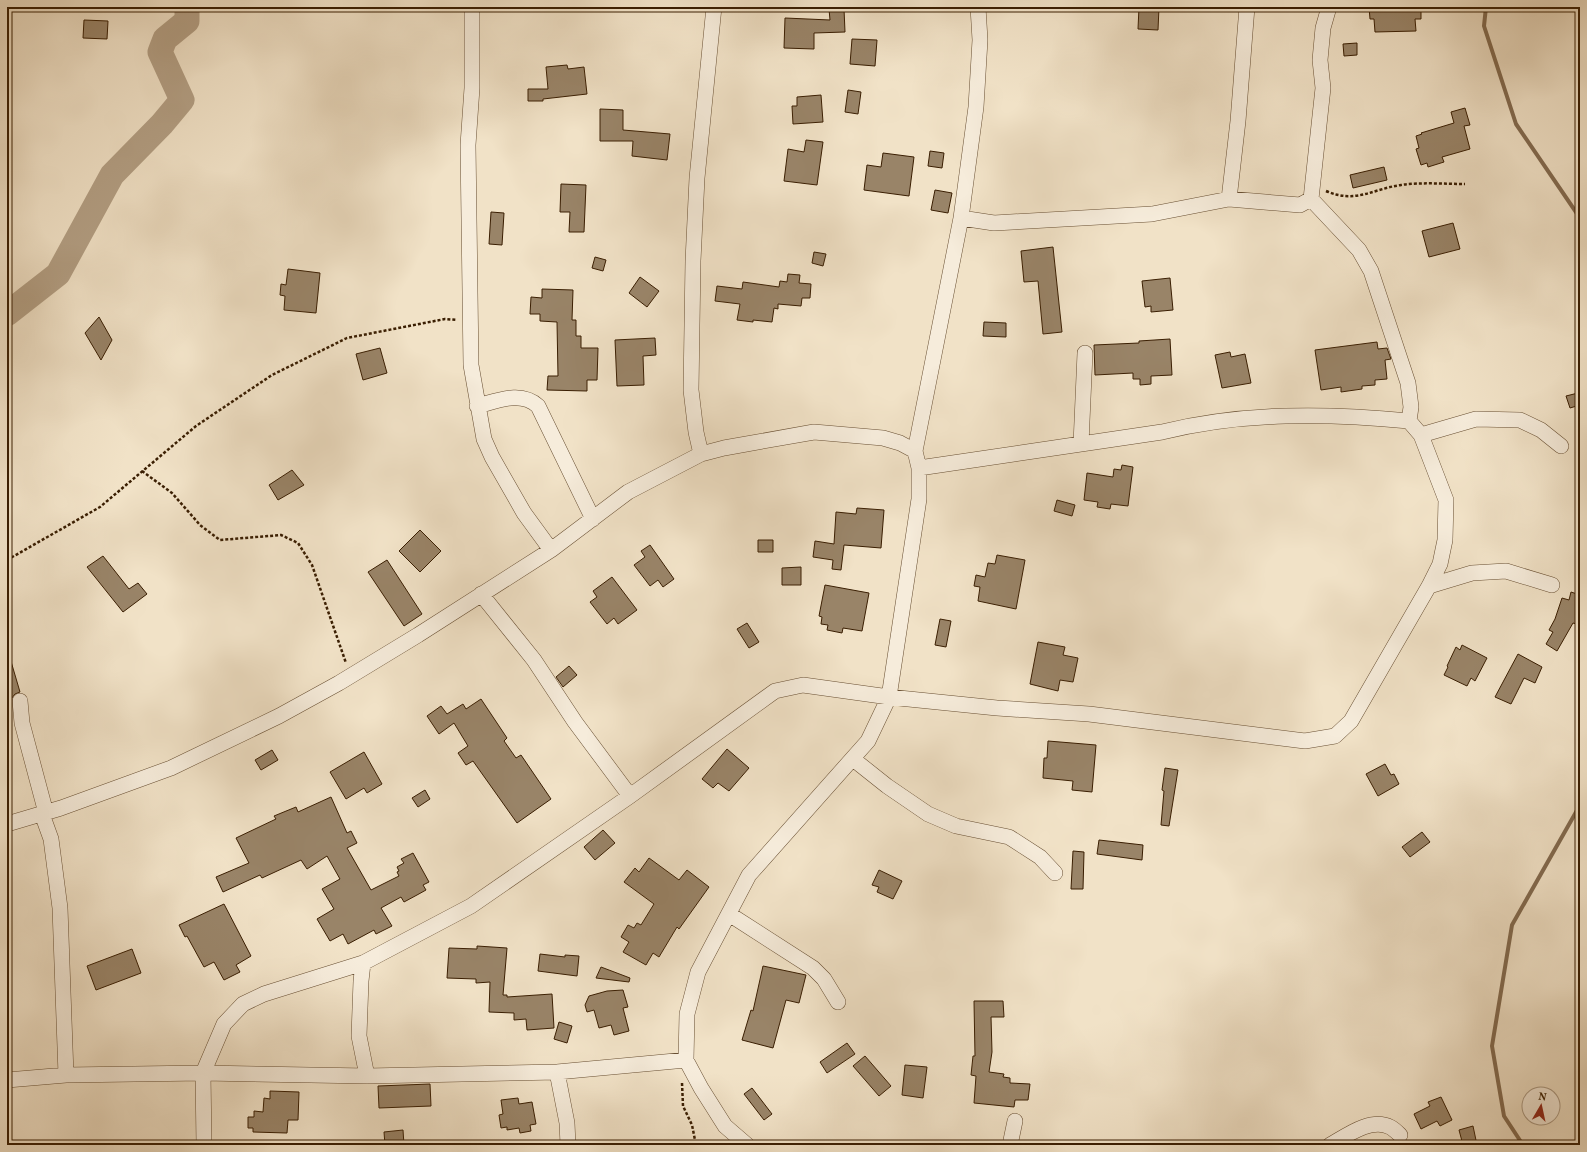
<svg xmlns="http://www.w3.org/2000/svg" width="1587" height="1152" font-family="Vollkorn,serif">
  <style>
    .lines { fill: none; stroke-linecap: round; stroke-linejoin: round }
    .stream { stroke: #836b50; stroke-width: 4 }
    .river { stroke: #b39f84; stroke-width: 25 }
    .building { fill: #998468; stroke: #3a1e02 }
    .minor-casing { stroke: #684f33; stroke-width: 16 }
    .path { stroke: #3a1e02; stroke-width: 2.5; stroke-dasharray: 3 2; stroke-linecap: butt }
    .minor { stroke: #f6ecdb; stroke-width: 15 }
  </style>
  <rect width="100%" height="100%" fill="#f1e2c7"/>
  <filter id="stains"><feTurbulence type="fractalNoise" baseFrequency=".005" numOctaves="4"/><feColorMatrix values="0 0 0 0 .2 0 0 0 0 .09 0 0 0 0 .02 0 0 0 .5 -.17"/></filter>
  <radialGradient id="worn" r=".72"><stop offset=".6" stop-color="#630" stop-opacity="0"/><stop offset="1" stop-color="#630" stop-opacity=".3"/></radialGradient>
  <g class="lines">
    <path class="stream" d="M1486,7L1484,26L1516,124L1580,218
      M1523,1145L1504,1116L1492,1046L1512,925L1580,805"/>
    <path class="river" d="M7,314L58,274L112,175L162,124L182,100L160,52L165,39L187,21V7"/>
  </g>
  <path class="building" d="M1139,7H1159L1158,30L1138,29Z
    M1369,7H1421V19H1415L1416,31L1375,32L1374,19H1370Z
    M829,9H844L845,32L814,33V49L784,48L785,18L830,20Z
    M84,20L108,21L107,39L83,38Z
    M852,39L877,40L875,66L850,64Z
    M1357,43V55L1344,56L1343,44Z
    M567,65L568,69L584,67L587,94L543,99V101H528V89H548L546,67Z
    M848,90L861,92L858,114L845,112Z
    M821,95L823,122L793,124L792,106H797V97Z
    M1465,108L1470,125L1464,126L1470,149L1442,157L1444,162L1428,167L1427,163L1421,165L1416,149L1419,148L1416,136L1422,134L1421,133L1454,123L1451,112Z
    M600,109L623,110V130L670,134L667,160L632,156L633,141H600Z
    M806,140L823,142L817,185L784,181L788,149L804,152Z
    M930,151L944,153L942,168L928,166Z
    M883,153L914,157L909,196L864,190L867,165L881,167Z
    M1384,167L1387,180L1353,188L1350,175Z
    M561,184L586,185L584,232H569L570,212H560Z
    M935,190L952,193L948,213L931,210Z
    M491,212L504,213L502,245L489,244Z
    M1453,223L1460,249L1429,257L1422,231Z
    M1053,247L1062,332L1043,334L1038,281L1024,282L1021,251Z
    M814,252L826,254L823,266L812,263Z
    M595,257L606,260L603,271L592,268Z
    M288,269L320,273L316,313L284,310L285,296L280,295L281,284L286,285Z
    M788,274L800,275L799,283L811,284L810,298H802L801,306L778,304V309L774,308L772,322L753,320V322L737,320L740,304L715,301L717,286L742,289L743,282L779,287L780,281L787,282Z
    M640,277L659,291L647,307L629,293Z
    M1170,278L1173,310L1151,312V306L1145,307L1142,281Z
    M542,289L573,290L572,320H576V336H581V348H598L597,380H587V391L547,390L548,376H558L557,322L540,321V314H530L531,297L542,298Z
    M99,317L112,340L101,360L85,333Z
    M984,322L1006,323V337L983,336Z
    M655,338L656,355L643,356L644,385L617,386L615,340Z
    M1170,339L1172,375L1151,376V384L1140,385V379H1133V373L1095,375L1094,345L1139,343V341Z
    M1377,342L1378,349L1387,348L1391,359L1385,360L1387,379L1375,380V385L1362,386V389L1341,392V387L1321,390L1315,350Z
    M380,348L387,373L363,380L356,354Z
    M1230,352L1231,357L1245,354L1251,383L1222,388L1215,355Z
    M1578,393L1580,405L1570,408L1566,396Z
    M1122,465L1133,467L1128,506L1111,504L1110,509L1097,507L1098,502L1084,500L1087,473L1113,477L1114,469L1121,470Z
    M292,470L304,485L278,500L269,485Z
    M1057,500L1075,505L1072,516L1054,511Z
    M857,508L884,510L881,548L844,545L841,570L832,569L833,560L813,557L815,541L834,544L836,512L856,514Z
    M420,530L441,551L420,572L399,551Z
    M758,540H773V552H758Z
    M650,545L674,579L663,587L658,580L650,586L634,565L645,557L641,551Z
    M997,555L1025,560L1016,609L978,601L980,587L974,586L976,575L985,577L988,563L995,564Z
    M103,556L129,589L138,583L147,594L123,612L87,567Z
    M387,560L422,614L404,626L368,572Z
    M801,567V585H782V568Z
    M612,577L637,610L618,624L614,618L607,624L590,602L597,597L593,591Z
    M825,585L869,593L862,631L843,628L842,633L827,630L828,625L821,624L822,617L819,616Z
    M1571,592L1580,595V625L1573,623L1557,651L1546,644L1553,632L1549,630L1555,619L1562,598L1569,600Z
    M940,619L951,621L946,647L935,645Z
    M747,623L759,642L749,648L737,629Z
    M1038,642L1065,647L1063,655L1078,658L1073,682L1060,680L1058,691L1030,684Z
    M1462,645L1487,658L1475,681L1471,678L1467,686L1444,675L1448,667L1447,666L1456,647L1460,650Z
    M1518,654L1542,667L1535,683L1524,678L1511,704L1495,697Z
    M10,658L20,692L15,694L11,699L7,700V659Z
    M569,666L577,675L563,687L556,677Z
    M481,699L507,738L504,741L516,758L521,755L551,799L517,823L473,761L466,765L458,753L468,746L454,723L439,734L427,716L441,706L447,714L463,704L466,709Z
    M1048,741L1096,745L1092,792L1072,790L1073,781L1043,778L1044,758H1047Z
    M727,749L749,768L729,791L718,783L713,788L702,779Z
    M272,750L278,760L261,770L255,760Z
    M364,752L382,784L367,793L364,788L346,799L330,772Z
    M1385,764L1391,775L1394,774L1399,784L1378,796L1366,774Z
    M1165,768L1178,770L1169,826L1161,825L1164,791L1162,790Z
    M425,790L430,799L418,807L412,798Z
    M331,797L347,833L351,831L357,843L347,848L371,890L399,876L397,872L399,871L397,867L404,863L401,859L413,853L429,882L423,885L426,890L417,895L404,902L401,897L381,908L392,926L376,934L374,930L348,944L343,934L330,941L317,919L334,909L322,889L340,879L327,856L307,869L301,860L262,878L260,875L223,892L216,877L249,863L236,838L276,819L274,816L296,807L298,812Z
    M603,830L615,843L595,860L584,847Z
    M1422,832L1430,842L1410,857L1402,847Z
    M1099,840L1143,845L1142,860L1097,854Z
    M1073,851L1084,852L1083,889H1071Z
    M649,858L679,880L687,870L709,887L679,929L677,927L659,957L653,953L646,965L623,952L629,942L621,937L628,925L634,928L637,923L641,925L654,904L624,882L635,868L639,872Z
    M879,870L902,881L893,899L877,892L879,887L872,885Z
    M224,904L251,956L236,965L240,972L224,980L214,962L204,967L187,936L185,937L179,925Z
    M477,946L507,948L503,995H507V997L552,994L554,1028L527,1030L526,1019L514,1020V1013L489,1012L490,982L476,983V979L447,978L449,948L477,949Z
    M132,949L141,973L96,990L87,966Z
    M540,954L565,957V955L579,956L577,976L538,971Z
    M763,966L806,975L799,1003L786,1000L773,1048L742,1040L751,1010L753,1011Z
    M601,967L630,978L629,982L596,978Z
    M623,990L628,1007L623,1008L629,1031L614,1035L611,1025L599,1028L594,1010L587,1012L585,1005L589,996L607,991Z
    M974,1001H1003L1004,1017H991L992,1052L989,1072L1004,1074L1003,1077L1010,1078V1083L1030,1084L1028,1100H1015L1014,1107L974,1103L976,1076L971,1075L973,1056H975Z
    M559,1022L572,1026L567,1043L554,1039Z
    M847,1043L855,1054L827,1073L820,1062Z
    M865,1056L891,1086L879,1096L853,1066Z
    M905,1065L927,1067L923,1098L902,1095Z
    M430,1084L431,1106L379,1108L378,1086Z
    M752,1088L772,1114L764,1120L744,1094Z
    M270,1091L299,1092L298,1120H288L287,1133L253,1132V1128H248V1117H254V1111L263,1112L264,1098L270,1099Z
    M1441,1097L1452,1120L1440,1126L1437,1121L1421,1129L1414,1114L1430,1106L1428,1102Z
    M518,1098L519,1104L532,1102L536,1124L530,1125L531,1131L520,1133L519,1128L507,1130V1127L501,1128L499,1115L503,1114L501,1100Z
    M1473,1126L1477,1145H1463L1459,1130Z
    M403,1130L404,1145H385L384,1132Z"/>
  <g class="lines">
    <defs>
      <path id="minor" d="M472,7V88L468,145L471,365L484,439L492,457L524,513L551,550
        M1229,199L1238,121L1247,7
        M1311,199L1359,250L1371,271L1408,383L1411,407L1409,421
        M961,218L994,223L1152,214L1229,199L1300,205L1311,199L1323,88L1320,60L1323,28L1329,7
        M477,406C497,401 521,390 538,406L593,519
        M1421,435L1476,419L1520,420L1541,430L1561,446
        M1081,444L1085,353
        M915,451L961,218L976,107L980,40L978,7
        M701,454L696,432L691,390L693,261L697,178L714,7
        M1429,586L1472,573L1506,571L1552,585
        M481,594L534,660L575,722L630,796
        M20,701L22,723L46,813
        M853,759L887,786L928,814L956,826L1009,837L1040,857L1055,873
        M42,814L51,839L60,908L66,1075
        M7,824L61,808L171,768L279,716L339,683L418,635L551,550L628,492L701,454L724,448L814,432L883,438L900,443L915,451L919,468V499L889,697L868,741L749,875L698,972L687,1014L686,1060L701,1088L725,1126L747,1145
        M729,914L813,968L824,979L838,1002
        M363,963L361,981L359,1036L367,1076
        M557,1072L567,1123L568,1145
        M7,1080L66,1075L203,1073L367,1076L557,1072L686,1060
        M204,1145L203,1073L224,1024L243,1004L264,994L363,963L471,906L630,796L775,691L803,685L889,697L997,708L1089,714L1305,741L1335,736L1351,721L1429,586L1440,564L1445,540L1446,500L1421,435L1409,421C1327,413 1243,412 1162,432L919,468
        M1010,1145L1015,1121
        M1330,1145C1346,1136 1371,1117 1390,1127C1394,1129 1397,1132 1400,1135"/>
    </defs>
    <use href="#minor" class="minor-casing"/>
    <path class="path" d="M1326,191C1356,204 1372,189 1401,185C1421,182 1445,184 1465,184
      M142,471L172,493L200,525L220,540L281,535L298,543L312,565L346,663
      M7,560L100,507L196,426L272,375L347,338L445,319L457,320
      M682,1083L683,1106L692,1125L696,1145"/>
    <use href="#minor" class="minor"/>
  </g>
  <rect width="1587" height="1152" fill="none" stroke="#f1e2c7" stroke-width="24"/>
  <rect x="8" y="8" width="1571" height="1136" fill="none" stroke="#3a1e02" stroke-width="2"/>
  <rect x="12" y="12" width="1563" height="1128" fill="none" stroke="#3a1e02"/>
  <g transform="translate(1541 1106) rotate(9)"><circle r="19" fill="#f6ecdb" stroke="#ab9a84"/>
  <path d="M0-3L7 15L0 10L-7 15Z" fill="#8f2418"/>
  <text y="-6" font-size="11" font-weight="bold" text-anchor="middle" fill="#3a1e02">N</text>
  </g>
  <rect width="100%" height="100%" filter="url(#stains)"/>
  <rect width="100%" height="100%" fill="url(#worn)"/>
</svg>
